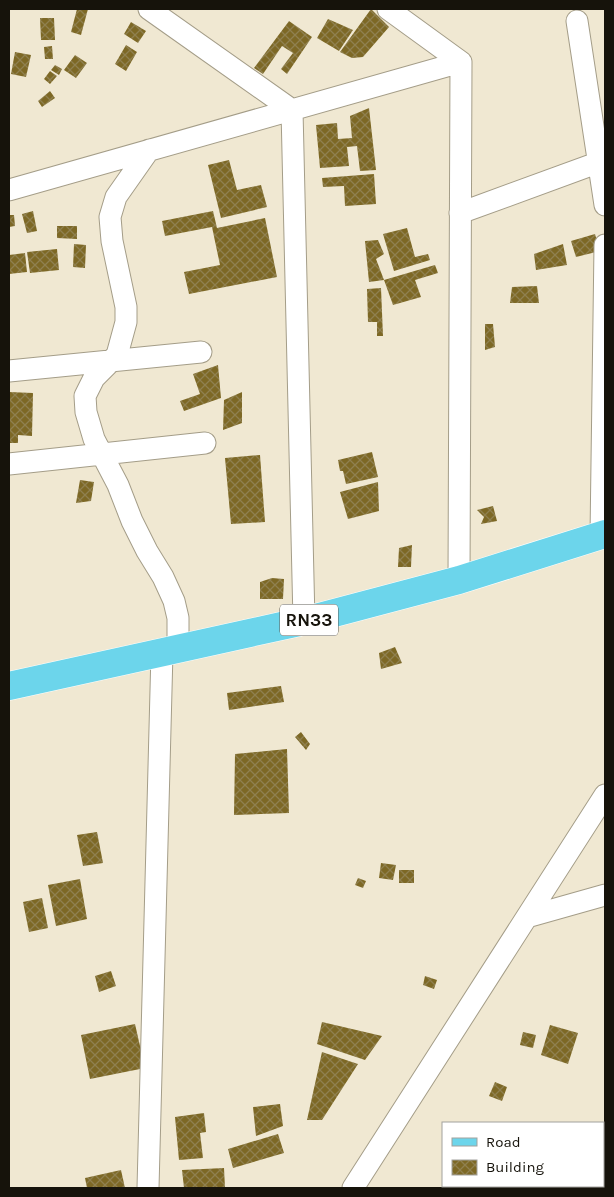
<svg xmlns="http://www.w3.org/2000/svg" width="614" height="1197" font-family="Karla,sans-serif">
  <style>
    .building { fill: url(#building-cross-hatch) }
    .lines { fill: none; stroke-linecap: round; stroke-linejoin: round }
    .minor-casing { stroke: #a49d88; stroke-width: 23 }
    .primary-casing { stroke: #fff; stroke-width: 29 }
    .minor { stroke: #fff; stroke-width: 21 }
    .primary { stroke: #6cd5eb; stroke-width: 28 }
    .labels { text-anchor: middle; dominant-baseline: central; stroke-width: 4.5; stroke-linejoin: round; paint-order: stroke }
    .shield { fill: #fff; stroke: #5c5a54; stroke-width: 1 }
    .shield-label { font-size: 18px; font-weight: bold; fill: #16130b }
  </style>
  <defs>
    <pattern id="building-cross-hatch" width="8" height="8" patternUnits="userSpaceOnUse" patternTransform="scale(1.25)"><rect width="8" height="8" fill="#7d6825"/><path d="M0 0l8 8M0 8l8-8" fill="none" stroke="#8f8050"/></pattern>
  </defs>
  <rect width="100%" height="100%" fill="#f0e8d2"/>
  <path class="building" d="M77,9H88L81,35L71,32Z
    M371,9L389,27L363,57L352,58L340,52Z
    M40,18H54L55,40H41Z
    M328,19L353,30L339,51L317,38Z
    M289,21L312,37L287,74L281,69L293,53L282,46L263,74L254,68Z
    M131,22L146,31L138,43L124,34Z
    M126,45L137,52L126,71L115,64Z
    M52,46L53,59H45L44,47Z
    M15,52L31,55L26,77L11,74Z
    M75,55L87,63L76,78L64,70Z
    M55,65L62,69L59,75L51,70Z
    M50,71L57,76L50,84L44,79Z
    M50,91L55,98L42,107L38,101Z
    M369,108L376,170L360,171L357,146L347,147L349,166L320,168L316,125L337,123L338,139L352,138L350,116Z
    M229,160L237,190L261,185L267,207L221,218L208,165Z
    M374,174L376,204L345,206L344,186L323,187L322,178Z
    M33,211L37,231L27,233L22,214Z
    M213,211L217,228L265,218L277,277L189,294L184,272L220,265L212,227L165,236L162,221Z
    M9,215H14L15,226L9,227Z
    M57,226H77V239L57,238Z
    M407,228L415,257L428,254L430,260L394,271L383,234Z
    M595,234L600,251L576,257L571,241Z
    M378,240L384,254L376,259L384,280L369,282L365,241Z
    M74,244L86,245L85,268L73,267Z
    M563,244L567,265L536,270L534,254Z
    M57,249L59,270L30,273L27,252Z
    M25,253L27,272L9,274V255Z
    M435,265L438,273L415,280L421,297L393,305L384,280Z
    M537,286L539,303H510L512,287Z
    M381,288L383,336H377V322H368L367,289Z
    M485,324H493L495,347L485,350Z
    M218,365L221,398L184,411L180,401L200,394L193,374Z
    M9,392L33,393L32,436L18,435V443H9Z
    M242,392V423L223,430L224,400Z
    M372,452L378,477L346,484L343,471H340L338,460Z
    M260,455L265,522L231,524L225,458Z
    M80,480L94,482L91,501L76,503Z
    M378,482L379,511L348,519L340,492Z
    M493,506L497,521L481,524L484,517L477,510Z
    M412,545L411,567H398L399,548Z
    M272,578L284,579L283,599H260V582Z
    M395,647L402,663L381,669L379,653Z
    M281,686L284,702L229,710L227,693Z
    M301,732L310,744L306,750L295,737Z
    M287,749L289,813L234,815L235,754Z
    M97,832L103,863L83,866L77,835Z
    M381,863L396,865L393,880L379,878Z
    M399,870H414V883H399Z
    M358,878L366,881L363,888L355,885Z
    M80,879L87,919L56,926L48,885Z
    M42,898L48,928L29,932L23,902Z
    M111,971L116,986L99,992L95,976Z
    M425,976L437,980L434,989L423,985Z
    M322,1022L382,1036L365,1060L317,1044Z
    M135,1024L145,1068L90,1079L81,1035Z
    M550,1025L578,1033L568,1064L541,1055Z
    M523,1032L536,1035L533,1048L520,1045Z
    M322,1052L358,1064L322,1120H307Z
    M495,1082L507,1087L502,1101L489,1096Z
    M280,1104L283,1126L256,1136L253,1107Z
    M204,1113L206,1132L200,1133L203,1158L179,1160L175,1117Z
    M278,1134L284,1153L233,1168L228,1149Z
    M605,1158V1186H603V1159Z
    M224,1168L225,1188H184L182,1170Z
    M121,1170L125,1188H87L85,1178Z
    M534,1186H565L566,1188H534Z"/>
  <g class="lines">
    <defs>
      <path id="minor" d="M149,9L292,110L304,621
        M388,9L461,62
        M577,21L605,205
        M149,150L116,197L110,217L112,241L126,307V322L117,355L94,378L85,396L86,412L94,439L118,485L132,521L147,551L163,577L174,601L178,618V649
        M9,190L461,62
        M460,213L605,160
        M9,371L201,352
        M9,464L205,443
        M601,536L605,245
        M459,580L461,62
        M527,917L605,895
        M148,1188L162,652
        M353,1188L605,795"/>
      <path id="primary" d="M9,686L304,621L459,580L605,534"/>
    </defs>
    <use href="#minor" class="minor-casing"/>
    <use href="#primary" class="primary-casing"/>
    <use href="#minor" class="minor"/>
    <use href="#primary" class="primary"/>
  </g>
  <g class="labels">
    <rect class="shield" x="280" y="604.5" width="58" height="31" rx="4"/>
    <g class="shield-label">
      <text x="309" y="620">RN33</text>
    </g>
  </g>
  <rect width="614" height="1197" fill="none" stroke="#16130b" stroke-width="20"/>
  <rect x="442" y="1122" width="162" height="65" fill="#ffffff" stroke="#a2a19d"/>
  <rect x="452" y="1138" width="25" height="8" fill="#6cd5eb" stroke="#a2a19d"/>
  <text x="486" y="1147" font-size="15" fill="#16130b">Road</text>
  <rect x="452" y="1160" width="25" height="15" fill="url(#building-cross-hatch)" stroke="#a2a19d"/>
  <text x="486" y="1172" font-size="15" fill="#16130b">Building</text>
</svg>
